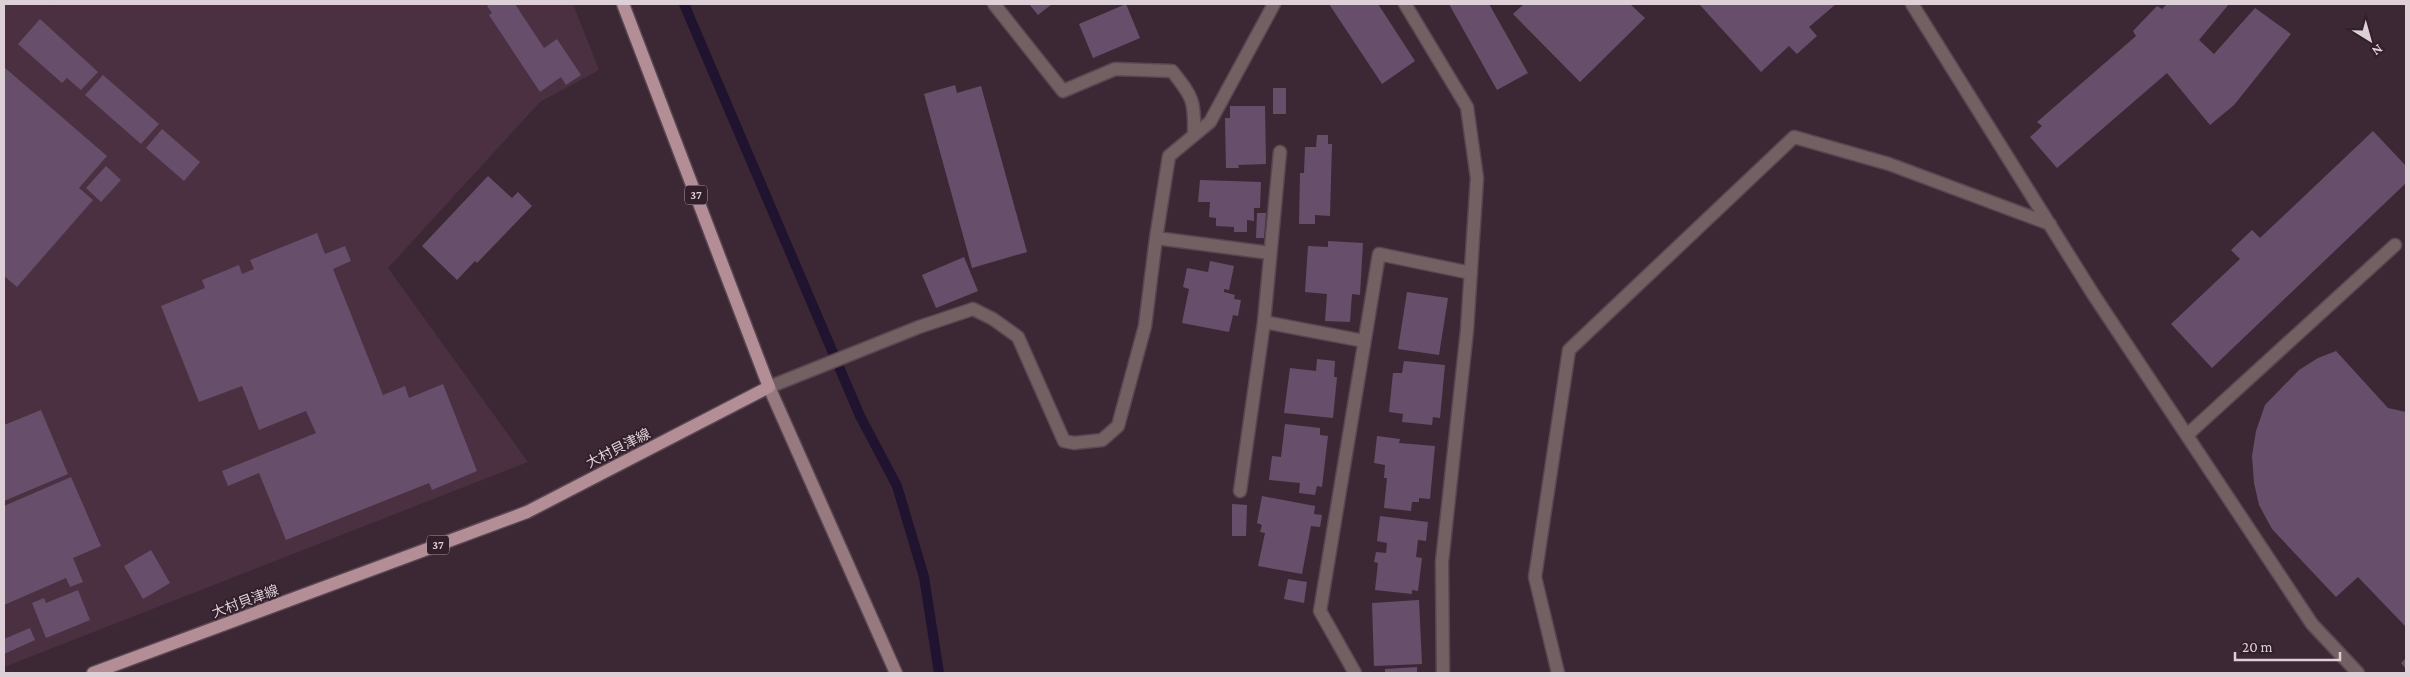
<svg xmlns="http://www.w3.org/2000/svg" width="2410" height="677" font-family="'Crimson Pro','Noto Sans JP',serif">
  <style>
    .built { fill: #4a3040 }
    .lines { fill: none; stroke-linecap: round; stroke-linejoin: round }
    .stream { stroke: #1f132f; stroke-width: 10 }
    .building { fill: #674f6b }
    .lane-casing { stroke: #594651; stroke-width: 15 }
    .street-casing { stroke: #594651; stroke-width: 15 }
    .secondary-casing { stroke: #594651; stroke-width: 15 }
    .primary-casing { stroke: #594651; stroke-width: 15 }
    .lane { stroke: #726063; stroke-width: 12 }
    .street { stroke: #726063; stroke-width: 12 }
    .secondary { stroke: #977a80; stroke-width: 12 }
    .primary { stroke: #b38e96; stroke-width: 12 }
    .labels { text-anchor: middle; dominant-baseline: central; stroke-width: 4; stroke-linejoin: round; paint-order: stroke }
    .shield { fill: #321f2a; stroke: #aa9ba3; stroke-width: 1 }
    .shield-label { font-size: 12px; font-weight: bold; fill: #ddd0d7 }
    .street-label { font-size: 14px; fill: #ddd0d7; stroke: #321f2a }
  </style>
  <rect width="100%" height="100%" fill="#3c2834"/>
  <path class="built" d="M4,4H47L50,6L51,4H573L599,70L540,102L388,268L528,462L4,667Z"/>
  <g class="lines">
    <path class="stream" d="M684,4L860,416L897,486L924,577L939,673"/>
  </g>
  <path class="building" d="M490,4H515L544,48L557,39L581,75L566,85L561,77L540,92L489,15L492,13L487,6Z
    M1029,4H1052L1038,15Z
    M1126,4L1140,38L1093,58L1079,24Z
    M1329,4H1378L1415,61L1382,84Z
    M1449,4H1489L1528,73L1497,90Z
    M1524,4H1630L1645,18L1580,82L1513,14Z
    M1699,4H1836L1809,27L1817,36L1797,54L1789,46L1761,72Z
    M2167,4H2229L2199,40L2214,54L2255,8L2291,34L2234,105L2210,125L2167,73L2057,168L2030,137L2042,126L2037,122L2136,36L2133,31L2157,6L2162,9Z
    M40,19L98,72L81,90L67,78L62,83L18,44Z
    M4,67L107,156L79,188L93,200L17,287L4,276Z
    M103,75L159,124L141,144L85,95Z
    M955,85L957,93L981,86L1027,252L972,268L924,94Z
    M1273,88H1286V114H1273Z
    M1230,106H1265L1266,164L1238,165L1239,168H1226L1225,118H1230Z
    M162,129L200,162L184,181L146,148Z
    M2373,131L2406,166V183L2212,368L2171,324L2240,259L2231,250L2252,230L2260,238Z
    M1317,135H1328V144H1332L1330,216L1315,215V224H1299L1300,173H1304L1305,147H1316Z
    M106,166L121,180L101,202L86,188Z
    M488,176L512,198L518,192L532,206L477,263L475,261L457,280L422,246Z
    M1200,180L1261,182L1260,208H1254V221L1247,220V232H1234V227L1216,226V218L1209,217L1210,202H1198Z
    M1257,213H1266L1264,238H1256Z
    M317,233L325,254L345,246L351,261L333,269L383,395L405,386L409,398L443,384L477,471L432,490L429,483L286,540L259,473L228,486L222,471L316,433L306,411L259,430L242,386L199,402L161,306L205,288L202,280L239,265L242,274L254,269L250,260Z
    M1328,241L1363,243L1360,295L1352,294L1350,322L1325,321L1327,294L1305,292L1308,246L1328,247Z
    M964,257L978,291L936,308L922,275Z
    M1210,261L1234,266L1229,290L1224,289V292L1235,295L1234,299L1241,300L1238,316L1233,315L1229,332L1182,323L1189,289L1183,287L1187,268L1208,272Z
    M1407,292L1448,298L1439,355L1398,349Z
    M2336,351L2388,408L2406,412V627L2358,577L2336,597L2272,529L2259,505L2254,483L2252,456L2256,431L2265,405L2299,370L2318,358Z
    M1317,359L1335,361L1334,377H1337L1333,418L1284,413L1290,368L1316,371Z
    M1404,361L1445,365L1440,418L1433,417L1432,425L1402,422L1403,414L1389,412L1393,373H1402Z
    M41,410L68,474L4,501V425Z
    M1285,424L1320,428V435L1328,436L1322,487L1317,486L1315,495L1299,493L1300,483L1269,480L1272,456L1281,457Z
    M1377,436L1400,439L1399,443L1435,446L1430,499L1419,498V502H1412L1411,511L1384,508L1387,478H1384L1385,465L1374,463Z
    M71,477L101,546L73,558L83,582L70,587L66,578L4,605V506Z
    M1262,496L1315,506L1314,514L1322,515L1320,527L1311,526L1302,574L1258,566L1265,533L1260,532L1262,525L1257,523Z
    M1232,504L1247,505L1246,536H1232Z
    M1380,516L1428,522L1426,541L1418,540L1416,557L1422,558L1418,591L1412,590V594L1375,590L1378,563L1374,562L1376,552L1386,553L1387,543L1377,541Z
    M151,550L170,583L143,599L124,566Z
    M1288,579L1307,582L1304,603L1284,599Z
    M78,590L90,620L46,638L32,603L44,598L46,603Z
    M1419,600L1422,664L1374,666L1372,603Z
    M30,628L35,640L4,654V639Z
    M2406,658V669L2401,663Z
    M1417,667V673H1385V669Z"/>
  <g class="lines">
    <defs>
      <path id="lane" d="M1912,4L2093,294L2312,624L2358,673
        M2187,435L2395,245
        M1558,673L1535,577L1569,350L1794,137L1889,164L2050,224"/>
      <path id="street" d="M994,4L1063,91L1115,69L1172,71C1193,97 1195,101 1194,135
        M1405,4L1467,107L1477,178L1467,330L1442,562L1443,673
        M1156,238L1169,156L1210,122L1274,4
        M1264,322L1280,152
        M769,387L919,327L973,309L993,319L1018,337L1064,441L1074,443L1102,440L1118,426L1145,326L1156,238L1270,253
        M1240,491L1264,322L1364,341
        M1355,673L1320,611L1379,254L1471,273"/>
      <path id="secondary" d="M769,387L896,673"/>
      <path id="primary" d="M93,673L527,512L769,387L623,4"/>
    </defs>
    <use href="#lane" class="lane-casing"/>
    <use href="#street" class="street-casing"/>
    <use href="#secondary" class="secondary-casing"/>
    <use href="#primary" class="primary-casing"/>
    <use href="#lane" class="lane"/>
    <use href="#street" class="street"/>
    <use href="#secondary" class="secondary"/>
    <use href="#primary" class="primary"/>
  </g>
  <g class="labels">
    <g class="shield">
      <rect x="685" y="185.5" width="22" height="19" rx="4"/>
      <rect x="427" y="535.5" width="22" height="19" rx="4"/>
    </g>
    <g class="shield-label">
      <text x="696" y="195">37</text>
      <text x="438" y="545">37</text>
    </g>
    <g class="street-label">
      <text transform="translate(618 448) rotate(-27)">大村貝津線</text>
      <text transform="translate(245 601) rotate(-20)">大村貝津線</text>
    </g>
  </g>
  <rect width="2410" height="677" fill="none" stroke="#ddd0d7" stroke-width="10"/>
  <g transform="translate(2370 40) rotate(143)" stroke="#321f2a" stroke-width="4" paint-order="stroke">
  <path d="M0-4L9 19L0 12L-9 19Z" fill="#ddd0d7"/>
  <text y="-8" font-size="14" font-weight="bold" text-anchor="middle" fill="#ddd0d7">N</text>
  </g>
  <path d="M2235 652v8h105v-8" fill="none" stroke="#ddd0d7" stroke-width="2.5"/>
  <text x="2242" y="652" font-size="15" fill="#ddd0d7" stroke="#321f2a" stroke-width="4" paint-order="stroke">20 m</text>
</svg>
